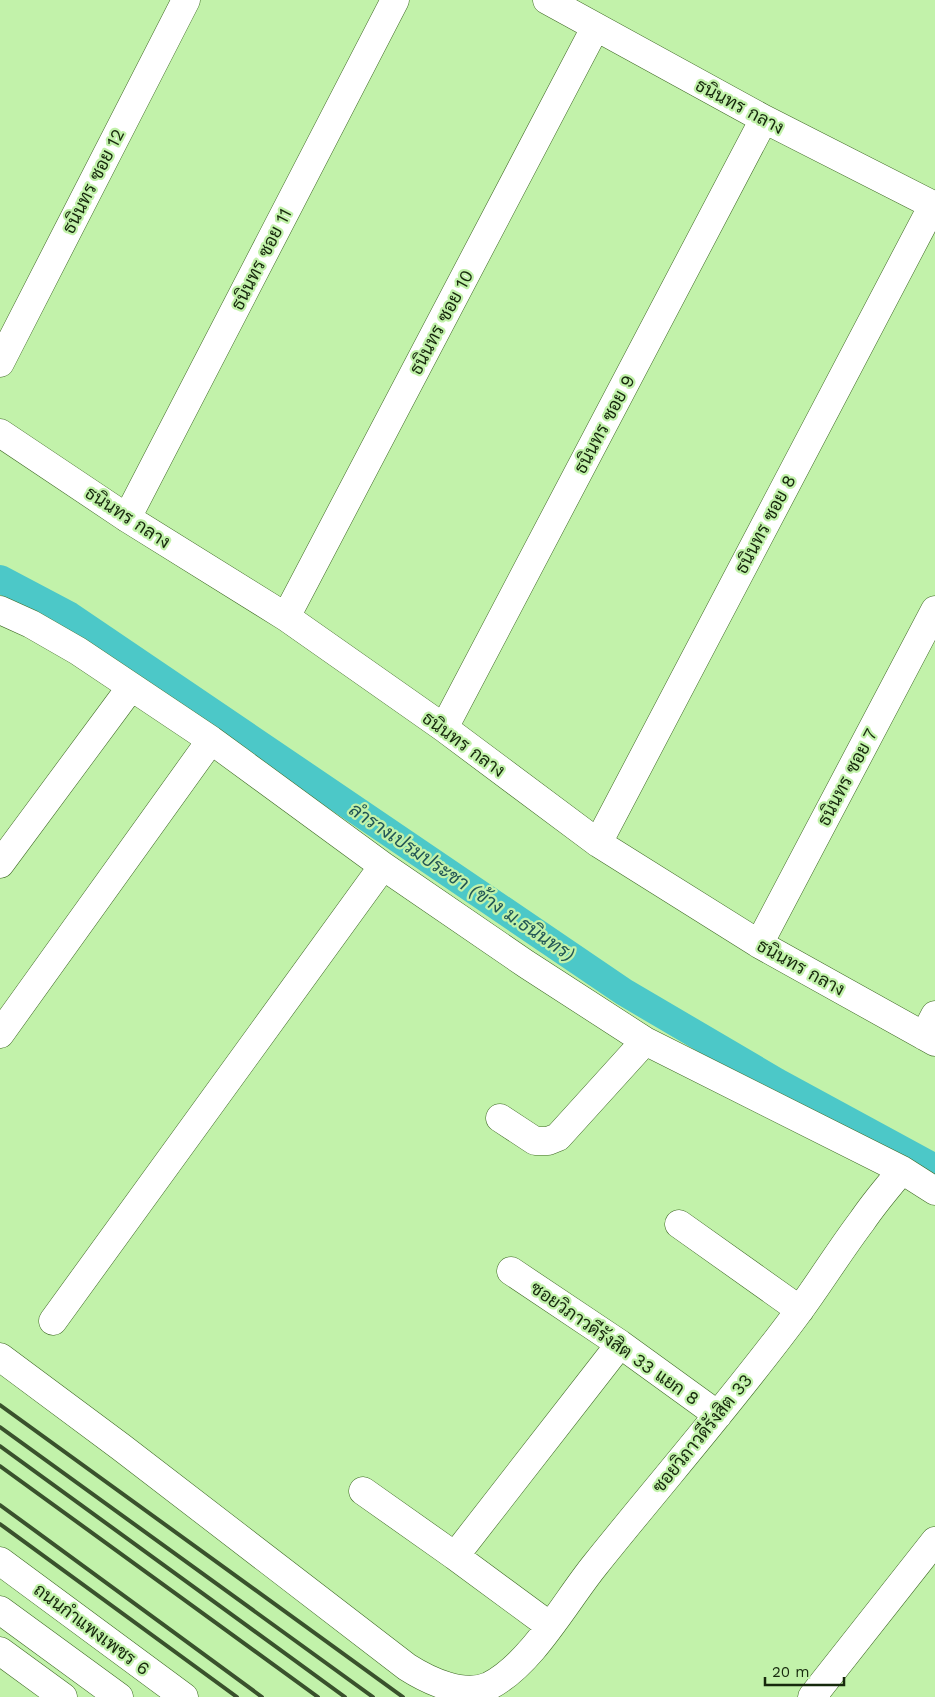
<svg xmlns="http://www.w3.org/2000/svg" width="935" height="1697" font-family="'Work Sans',Sarabun,sans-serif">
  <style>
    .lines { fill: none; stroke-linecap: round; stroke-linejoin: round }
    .canal { stroke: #4cc8c8; stroke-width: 28 }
    .minor-casing { stroke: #3f6925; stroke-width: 29 }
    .major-casing { stroke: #3f6925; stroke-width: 29 }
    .minor { stroke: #fff; stroke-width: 28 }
    .major { stroke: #fff; stroke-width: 28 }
    .rail { stroke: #39512c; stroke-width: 4 }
    .labels { text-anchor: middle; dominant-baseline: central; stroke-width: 4.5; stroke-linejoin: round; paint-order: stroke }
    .street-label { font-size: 18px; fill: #17290d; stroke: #c2f2aa }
    .water-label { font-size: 19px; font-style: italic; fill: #225656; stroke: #c2f2aa }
  </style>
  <rect width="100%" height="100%" fill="#c2f2aa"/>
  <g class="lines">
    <path class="canal" d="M0,579L70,616L624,992L777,1082L935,1168"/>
    <defs>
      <path id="minor" d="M547,0L764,119L935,206
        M0,363L186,0
        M0,433L127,518L286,617L444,728L598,843L759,944L935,1042
        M127,518L395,0
        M0,610L31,624L78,651L211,740L383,866L526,964L645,1041L902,1170L935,1191
        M286,617L595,28
        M444,728L764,119
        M598,843L933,205
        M0,864L131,687
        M759,944L935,610
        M0,1034L211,740
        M924,1036L935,1015
        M500,1118L535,1141H548L558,1137L645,1041
        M679,1224L800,1310
        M511,1271L620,1344L718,1415
        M53,1321L383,866
        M0,1357L121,1447L407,1667C429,1681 463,1697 489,1686C532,1664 565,1602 595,1565C663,1480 735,1398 799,1311C821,1281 840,1250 862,1221C874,1203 888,1187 902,1170
        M363,1491L455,1556L620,1344
        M455,1556L550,1626
        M0,1651L63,1697
        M812,1697L935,1541"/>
      <path id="major" d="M0,1561L184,1697
        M0,1610L119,1697"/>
    </defs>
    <use href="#minor" class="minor-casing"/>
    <use href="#major" class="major-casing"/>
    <use href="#minor" class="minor"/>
    <use href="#major" class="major"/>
    <path class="rail" d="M0,1405L403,1697
      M0,1427L373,1697
      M0,1446L345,1697
      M0,1466L318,1697
      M0,1505L262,1697
      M0,1524L237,1697"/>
  </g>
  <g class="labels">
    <g class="street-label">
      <text transform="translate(740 106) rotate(28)">ธนินทร กลาง</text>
      <text transform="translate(93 181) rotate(-63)">ธนินทร ซอย 12</text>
      <text transform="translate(261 259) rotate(-63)">ธนินทร ซอย 11</text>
      <text transform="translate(441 322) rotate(-62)">ธนินทร ซอย 10</text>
      <text transform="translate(604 424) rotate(-62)">ธนินทร ซอย 9</text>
      <text transform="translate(128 517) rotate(33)">ธนินทร กลาง</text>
      <text transform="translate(765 524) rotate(-62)">ธนินทร ซอย 8</text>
      <text transform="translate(464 744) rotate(36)">ธนินทร กลาง</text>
      <text transform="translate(847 777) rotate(-62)">ธนินทร ซอย 7</text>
      <text transform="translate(801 967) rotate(29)">ธนินทร กลาง</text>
      <text transform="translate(615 1343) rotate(35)">ซอยวิภาวดีรังสิต 33 แยก 8</text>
      <text transform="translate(702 1433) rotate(-51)">ซอยวิภาวดีรังสิต 33</text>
      <text transform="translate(92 1629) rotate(37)">ถนนกำแพงเพชร 6</text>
    </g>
    <g class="water-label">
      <text transform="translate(462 882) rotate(34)">ลำรางเปรมประชา (ข้าง ม.ธนินทร)</text>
    </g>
  </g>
  <path d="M765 1677v8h79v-8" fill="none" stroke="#17290d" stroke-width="2.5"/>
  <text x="772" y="1677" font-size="15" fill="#17290d" stroke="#c2f2aa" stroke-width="4" paint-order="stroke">20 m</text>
</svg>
